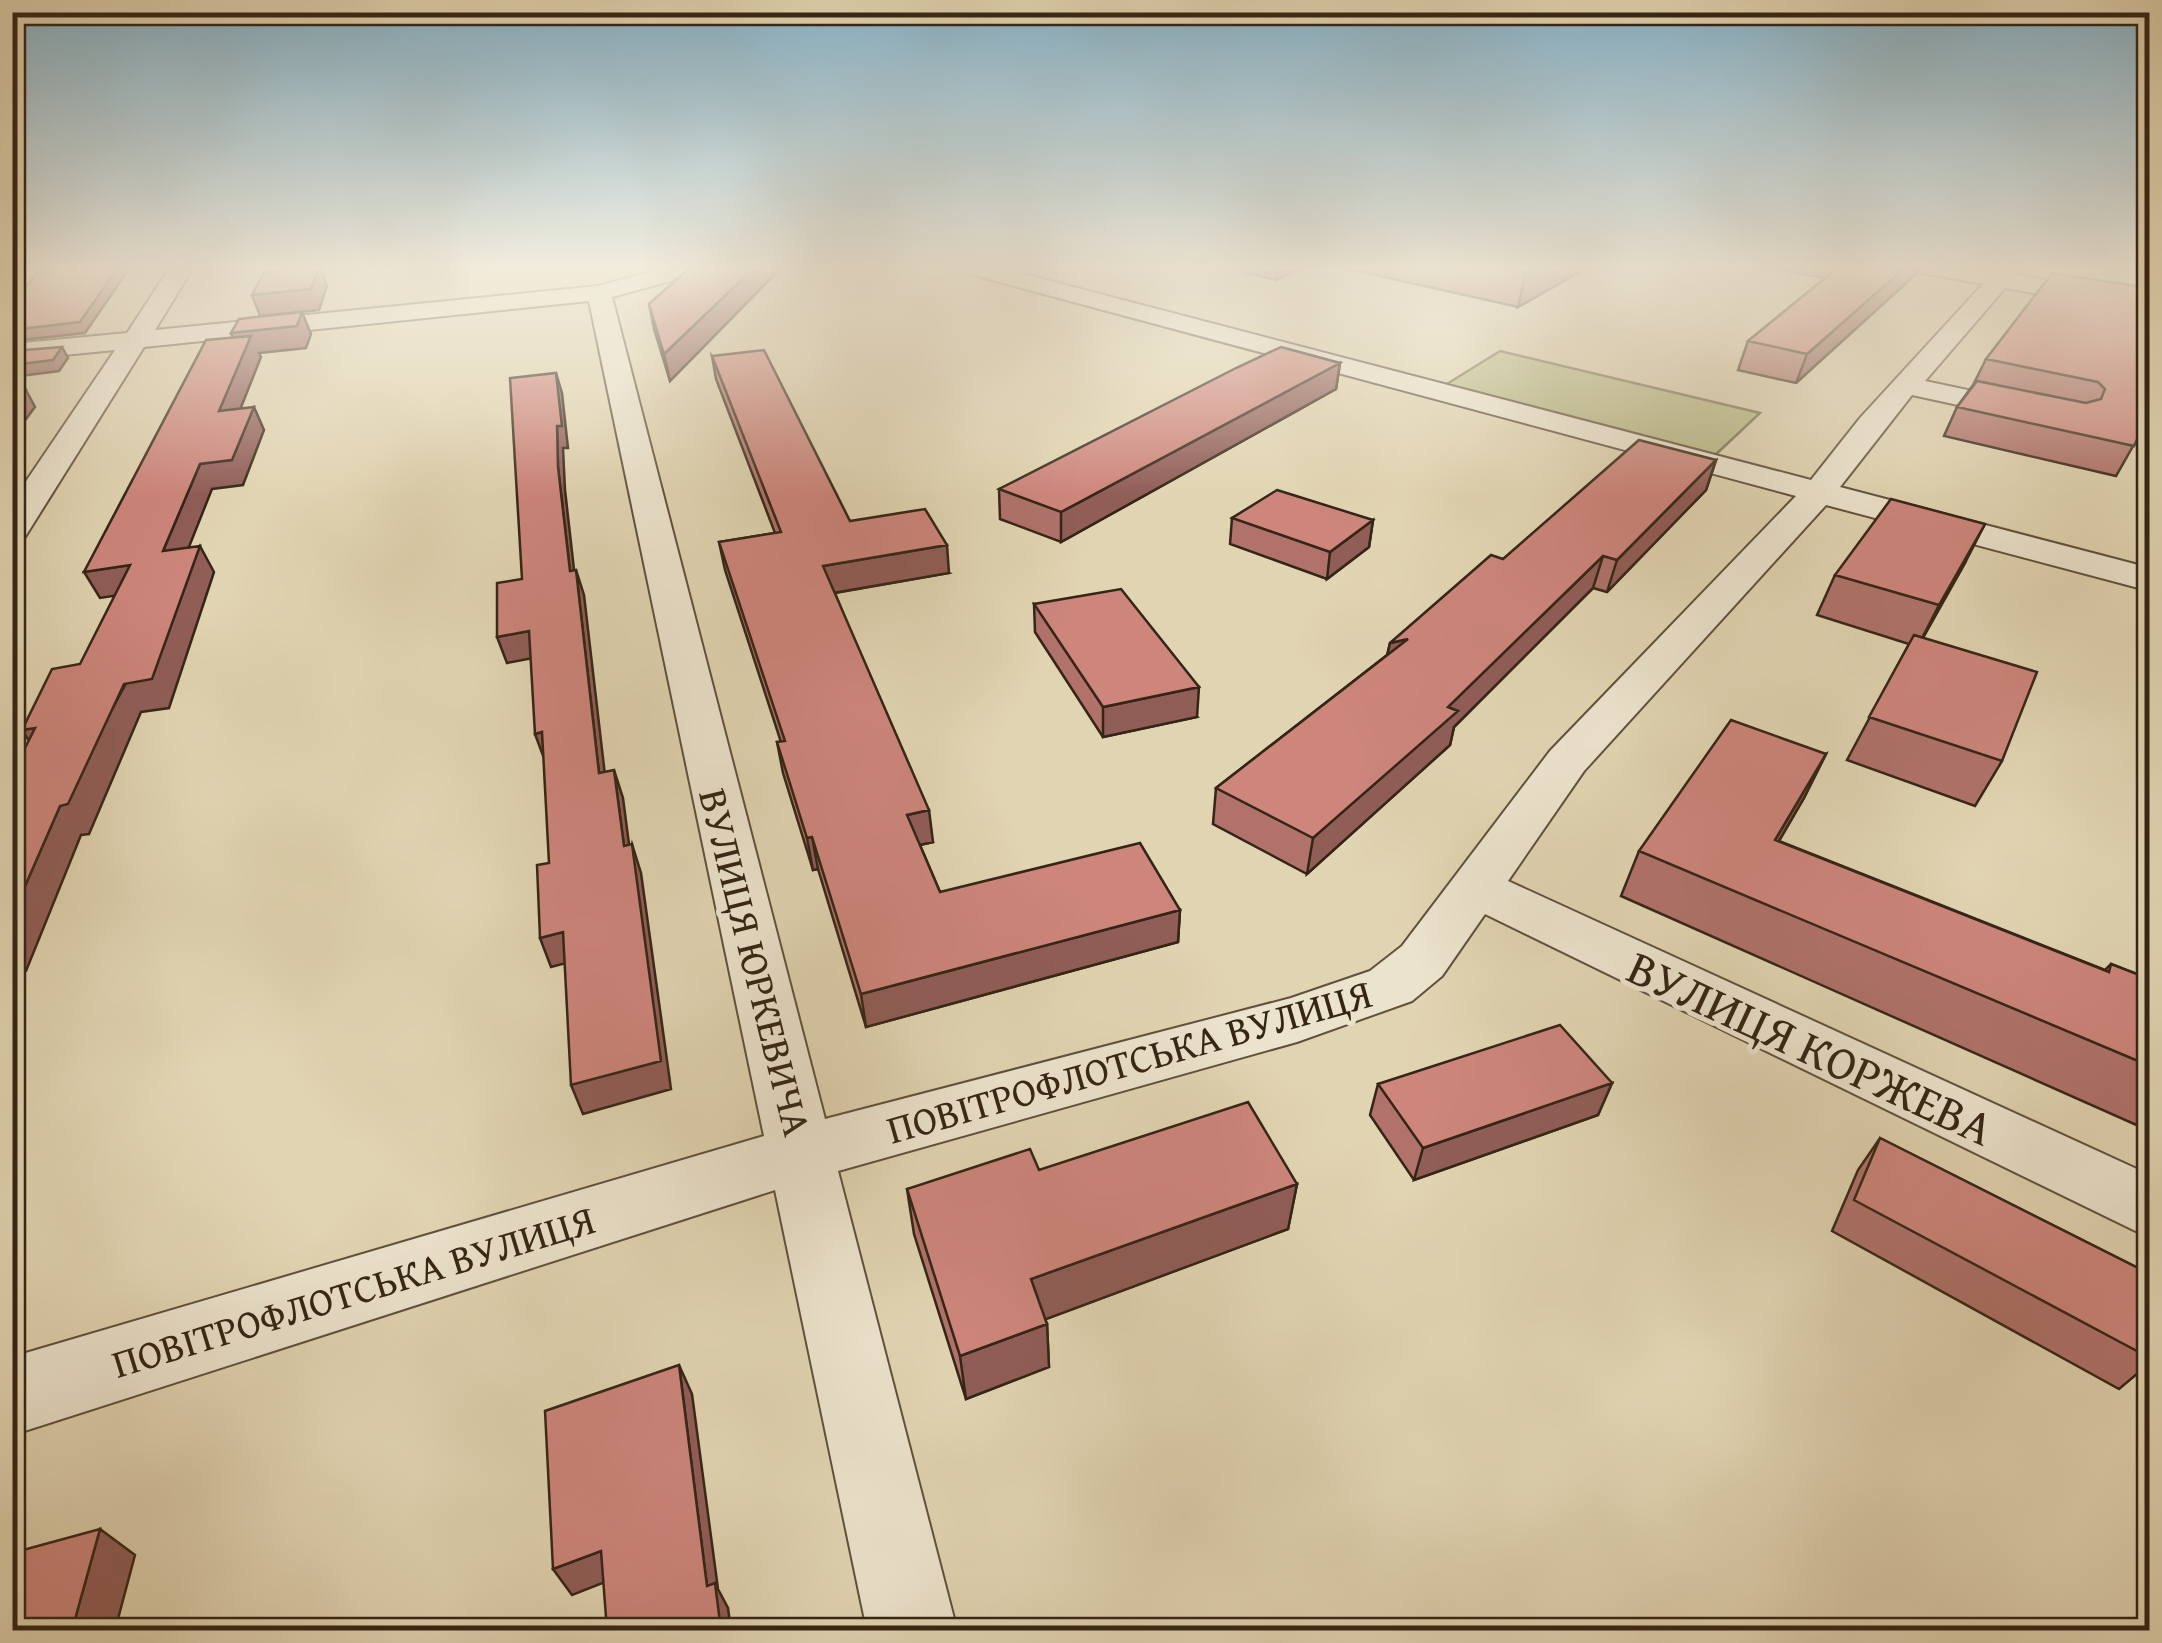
<svg xmlns="http://www.w3.org/2000/svg" width="2162" height="1643" font-family="'Gentium Book Plus',serif">
  <style>
    .green { fill: #babb87; stroke: #77704e; stroke-width: 2.5 }
    .lines { fill: none; stroke-linecap: round; stroke-linejoin: round }
    .minor-casing { stroke: #5f513c; stroke-width: 4 }
    .minor { fill: #ece3cd; fill-rule: evenodd }
    .wall { fill: #b0726b; stroke: #342515; stroke-width: 2.5 }
    .shaded-wall { fill: #905d57; stroke: #342515; stroke-width: 2.5 }
    .building { fill: #cd857c; stroke: #342515; stroke-width: 2.5 }
    .labels { text-anchor: middle; dominant-baseline: central; stroke-width: 10; stroke-linejoin: round; paint-order: stroke }
    .street-label { font-size: 40px; fill: #342515; stroke: #ece3cd }
    .near-street-label { font-size: 48px; fill: #342515; stroke: #ece3cd }
  </style>
  <rect width="100%" height="100%" fill="#e1d4b2"/>
  <filter id="stains"><feTurbulence type="fractalNoise" baseFrequency=".002" numOctaves="4"/><feColorMatrix values="0 0 0 0 .2 0 0 0 0 .09 0 0 0 0 .02 0 0 0 .5 -.17"/></filter>
  <radialGradient id="worn" r=".72"><stop offset=".6" stop-color="#630" stop-opacity="0"/><stop offset="1" stop-color="#630" stop-opacity=".3"/></radialGradient>
  <path class="green" d="M1500,351L1760,413L1713,457L1442,387Z"/>
  <g class="lines">
    <defs>
      <path id="minor" d="M171,266H194L155,330L598,286L672,266H710L707,271L612,297L825,1119L1291,998L1370,971L1402,946L1550,751L1796,496L958,271L955,266H993L1811,480L1860,418L1983,284L1922,273L1911,266L1994,272L1999,266H2023L2016,275L2150,298V313L2005,288L1925,381L2043,406L2047,412L2043,418L2032,421L1912,395L1840,487L2150,568V591L1826,505L1584,771L1508,881L2150,1175V1238L1485,914L1442,976L1412,1001L1297,1042L838,1171L957,1630H867L775,1190L12,1435V1357L764,1136L589,301L144,347L30,529L25,537L12,540V502L115,350L12,360V344L127,333Z"/>
    </defs>
    <use href="#minor" class="minor-casing"/>
    <use href="#minor" class="minor"/>
  </g>
  <path class="wall" d="M692,266H783L670,381L654,329L649,304Z
    M1219,266H1308L1276,280Z
    M1335,266H1590L1518,307Z
    M1758,266H1919L1916,274L1796,383L1738,370L1748,341L1825,278Z
    M2150,288V444L2136,441L2116,476L1944,436L1957,407L1973,385L1986,359Z
    M712,356L850,521L949,573L835,593L933,842L920,845L940,892L1180,910L1178,942L866,1027L818,869L813,870L783,773L777,742H781L725,570L719,542L775,533L716,379Z
    M1340,363L1336,389L1061,542L1000,519L999,489Z
    M1716,460L1706,490L1607,592L1593,588L1454,727L1450,745L1307,874L1213,824L1216,788L1387,655L1390,643L1503,559Z
    M1232,518L1373,520L1369,547L1327,579L1230,544Z
    M1965,563L1923,638L2002,761L1975,806L1847,760L1909,644L1817,615L1835,575Z
    M1034,604L1197,717L1103,737L1035,632Z
    M1826,754L1804,798L1779,841L2105,970L2111,964L2150,979V1131L1621,896L1639,851Z
    M1612,1083L1598,1115L1414,1180L1370,1115L1378,1084Z
    M1880,1138L2150,1274V1363L2119,1389L1832,1231L1858,1170Z
    M1039,1170L1297,1184L1288,1229L1045,1319L1047,1324L1049,1367L966,1399L914,1234L907,1189Z"/>
  <path class="shaded-wall" d="M119,266H131L85,333L12,341V330Z
    M320,266L327,286L319,310L260,316L252,295Z
    M756,266H783L670,381L664,354Z
    M1278,266H1308L1276,280Z
    M1537,266H1590L1518,307L1526,272Z
    M1907,266H1919L1916,274L1796,383L1807,354Z
    M302,312L311,334L306,348L259,353L261,357L230,435L219,411L241,355L231,333Z
    M62,347L68,358L59,371L12,377V365Z
    M1340,363L1336,389L1061,542V512Z
    M556,373L562,393L568,448H563L565,490L577,596L570,571L558,467Z
    M26,390L35,407L12,438V407Z
    M254,407L264,430L243,485L212,489L177,577L163,551L200,464Z
    M1716,460L1706,490L1607,592L1617,560Z
    M1373,520L1369,547L1327,579L1330,552Z
    M1985,524L1965,563L1918,646L1939,605Z
    M947,545L949,573L827,594L823,566Z
    M200,546L214,572L169,708L141,712L89,834L81,835L26,971L12,974V916L60,806Z
    M1603,556L1593,588L1454,727L1450,745L1307,874L1313,838Z
    M130,565L145,591L100,598L84,572Z
    M576,570L584,595L608,801L599,773Z
    M529,631L538,657L507,663L497,637Z
    M1408,639L1383,676L1390,643Z
    M1199,687L1197,717L1103,737V707Z
    M35,728L41,759L22,730Z
    M542,732L545,761L535,734Z
    M1826,754L1804,798L1753,885L1775,840Z
    M614,770L623,798L633,875L624,846Z
    M929,810L933,842L911,847L907,815Z
    M812,837L818,869L813,870L807,838Z
    M632,844L641,873L671,1089L583,1114L571,1085Z
    M1180,910L1178,942L866,1027L861,994Z
    M563,932L574,961L551,967L540,938Z
    M1612,1083L1598,1115L1414,1180L1423,1148Z
    M1297,1184L1288,1229L1033,1324L1031,1279Z
    M1047,1324L1049,1367L966,1399L960,1356Z
    M679,1365L692,1394L718,1589L728,1608L731,1630H721L707,1586Z
    M100,1529L135,1555L115,1630H72Z
    M601,1551L618,1577L572,1595L553,1569Z"/>
  <path class="building" d="M43,266H119L80,322L12,330V303Z
    M320,266L311,289L252,295L265,271Z
    M692,266H756L664,354L649,304Z
    M1497,266H1537L1526,272Z
    M1840,266H1907L1807,354L1748,341Z
    M2052,273L2150,288V411L2134,446L1957,407L1977,381L2086,403L2101,399L2105,389L2098,382L1986,359Z
    M302,312L297,326L231,333L239,319Z
    M251,336L219,411L254,407L232,460L200,464L163,551L200,546L152,679L124,684L68,804L60,806L12,916V774L35,728L22,730L52,669L80,664L130,565L84,572L206,340Z
    M62,347L53,360L12,365V351Z
    M1281,347L1340,363L1061,512L999,489L1236,368Z
    M764,350L850,521L925,509L947,545L823,566L929,810L907,815L940,892L1140,843L1180,910L861,994L812,837L807,838L777,742L785,741L719,542L781,532L712,356Z
    M556,373L562,426H557L558,467L570,571L576,570L599,773L614,770L624,846L632,844L661,1061L571,1085L563,932L540,938L537,865L549,863L542,732L535,734L529,631L497,637V583L522,579L510,378Z
    M12,380L26,390L12,407Z
    M1639,440L1716,460L1617,560L1603,556L1448,707L1458,711L1313,838L1216,788L1408,639L1390,643L1491,555L1503,559Z
    M1277,490L1373,520L1330,552L1232,518Z
    M1891,499L1985,524L1939,605L1835,575Z
    M1121,589L1199,687L1103,707L1034,604Z
    M1914,635L2037,672L2002,761L1869,717Z
    M1731,720L1826,754L1775,840L2109,972L2111,964L2150,979V1066L1639,851Z
    M1560,1025L1612,1083L1423,1148L1378,1084Z
    M1248,1102L1297,1184L1031,1279L1047,1324L960,1356L907,1189L1030,1149L1039,1170Z
    M1880,1138L2150,1274V1358L1854,1200Z
    M679,1365L707,1586L715,1583L721,1630H607L601,1551L553,1569L545,1411Z
    M100,1529L72,1630H12V1553Z"/>
  <linearGradient id="sky" x2="0" y2="1"><stop stop-color="#87b6ce"/><stop offset="0.54" stop-color="#f2ecdc"/><stop offset="1" stop-color="#f2ecdc" stop-opacity="0"/></linearGradient>
  <rect width="2162" height="496" fill="url(#sky)"/>
  <g class="labels">
    <g class="street-label">
      <text transform="translate(756 962) rotate(76)">ВУЛИЦЯ ЮРКЕВИЧА</text>
      <text transform="translate(1129 1061) rotate(-16)">ПОВІТРОФЛОТСЬКА ВУЛИЦЯ</text>
      <text transform="translate(353 1291) rotate(-17)">ПОВІТРОФЛОТСЬКА ВУЛИЦЯ</text>
    </g>
    <g class="near-street-label">
      <text transform="translate(1811 1047) rotate(25)">ВУЛИЦЯ КОРЖЕВА</text>
    </g>
  </g>
  <rect width="2162" height="1643" fill="none" stroke="#e1d4b2" stroke-width="50"/>
  <rect x="15" y="15" width="2132" height="1613" fill="none" stroke="#342515" stroke-width="5"/>
  <rect x="25" y="25" width="2112" height="1593" fill="none" stroke="#342515" stroke-width="2.5"/>
  <rect width="100%" height="100%" filter="url(#stains)"/>
  <rect width="100%" height="100%" fill="url(#worn)"/>
</svg>
